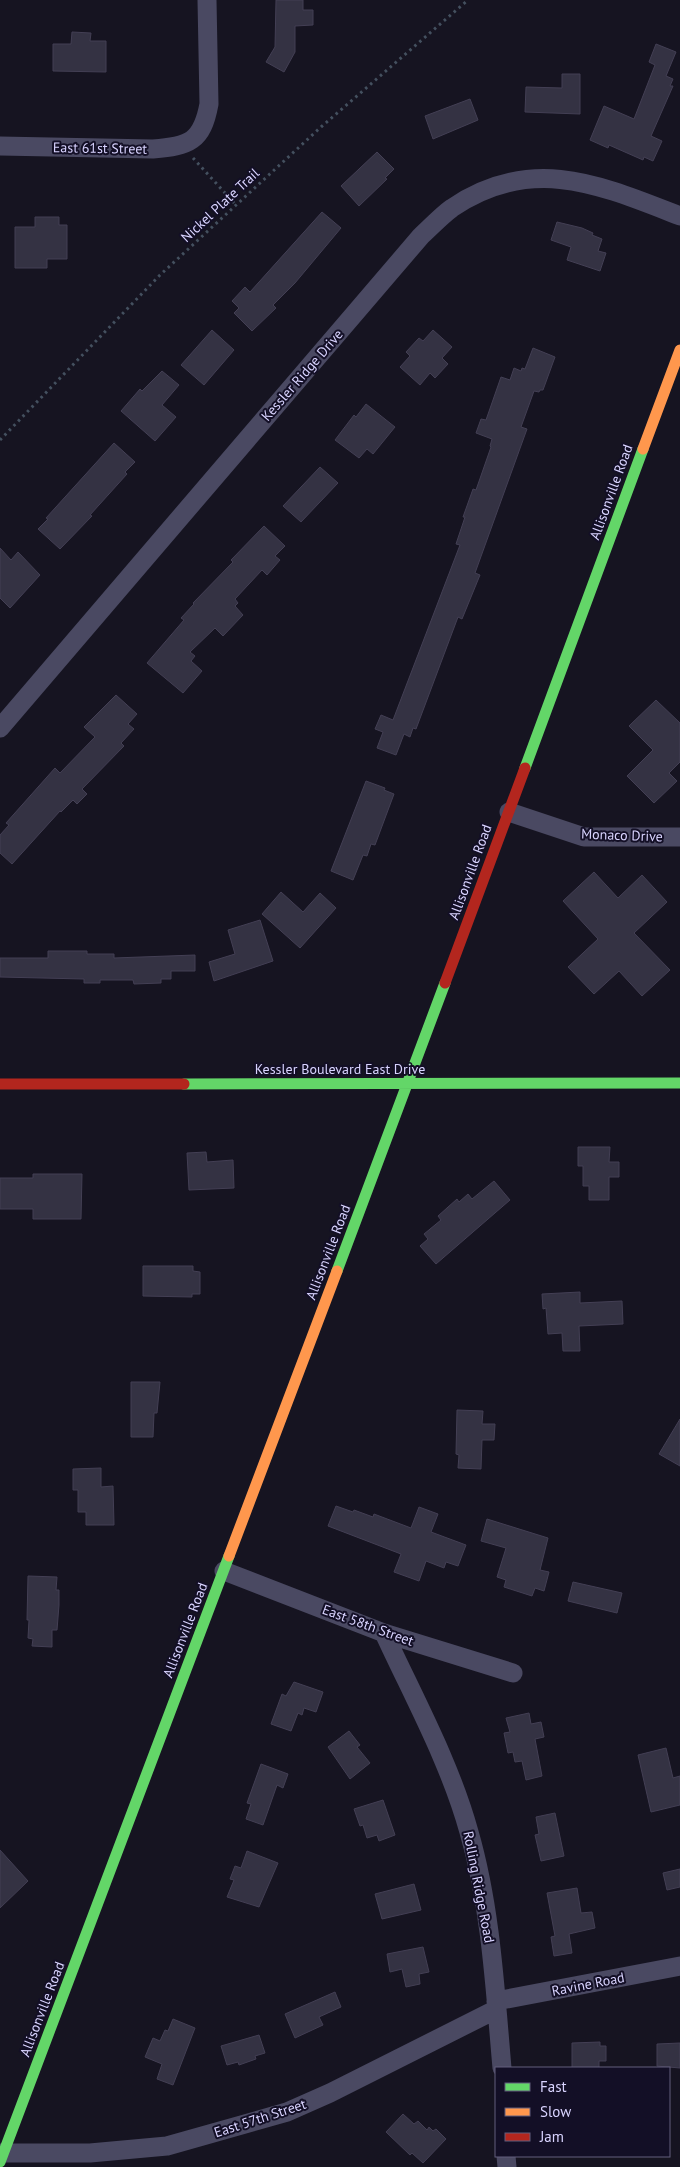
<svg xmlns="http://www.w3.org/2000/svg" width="680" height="2167" font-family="'PT Sans',sans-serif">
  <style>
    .building { fill: #343243; stroke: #433f54 }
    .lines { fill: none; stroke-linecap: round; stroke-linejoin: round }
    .path { stroke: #44505f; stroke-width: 3; stroke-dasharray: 2.5 4; stroke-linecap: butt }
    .street { stroke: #4a4962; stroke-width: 19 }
    .fast { stroke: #63d668; stroke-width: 11 }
    .slow { stroke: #ff974d; stroke-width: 11 }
    .jam { stroke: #b3261e; stroke-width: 11 }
    .labels { text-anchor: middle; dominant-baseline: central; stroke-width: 4; stroke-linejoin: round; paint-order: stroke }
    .street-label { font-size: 14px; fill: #d9d4ff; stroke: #130f26 }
  </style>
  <rect width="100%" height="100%" fill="#161421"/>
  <path class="building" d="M276,0H303V10H313V25L295,26V52L284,72L266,62L275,47Z
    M72,32L91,33L90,41H106V72L53,71V44H71Z
    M656,44L676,52L666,76L673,79L670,86H673L651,136L662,141L653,161L644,157L643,160L609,145L608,148L590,140L604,106L634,119L655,65L649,62Z
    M562,74H580V114L525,112L526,87L562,88Z
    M470,99L478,120L433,139L425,116Z
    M377,152L394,169L385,178L387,179L359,206L341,186Z
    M322,212L341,228L295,283L273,305L276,308L252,331L234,313L239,308L232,301L245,287L250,292Z
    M35,217H59V225H67V259H47V268H15V227H35Z
    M557,222L582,228L593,233L592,235L602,239L598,251L606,253L600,271L567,260L571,247L551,240Z
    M212,330L234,350L204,385L181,365Z
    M433,330L452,347L442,358L448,364L435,378L430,373L420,385L400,367L410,356L406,352L419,338L423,341Z
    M533,348L555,357L543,390H540L539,392L534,391L521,427L527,429L475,573L480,575L462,619L458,617L416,729L413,728L410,737L404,734L396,755L377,748L383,732L375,729L381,715L393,720L460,545L456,544L465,517H463L473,489L476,490L491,447L490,446L492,439L476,433L481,419L486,420L501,377L510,380L514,368L521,371L522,368L525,369Z
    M162,371L179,385L162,405L176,417L155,441L121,411L140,389L142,391Z
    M366,404L395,427L373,454L367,449L359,458L335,440L354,415L356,417Z
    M114,443L135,462L125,472L127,474L90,515L92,516L60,549L38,529L48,519L46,518Z
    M320,467L338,483L301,522L283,506Z
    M264,526L285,546L275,556L280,560L267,575L262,570L235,599L238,603L235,606L243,615L223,636L215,628L190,652L195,656L191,661L202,671L183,693L147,663L184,620L181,618L194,604L193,603L233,562L231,560Z
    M0,548L11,560L18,552L40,575L10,608L0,598Z
    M116,695L137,714L128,724L134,729L121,743L124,746L82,789L87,794L77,804L73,800L61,812L60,811L12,864L0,853V835L9,825L6,823L55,768L60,773L95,737L84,727Z
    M656,700L680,723V762L669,773L677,781L654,803L627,776L653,750L629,726Z
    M366,781L385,788L384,790L394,794L375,845L371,844L367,856L363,855L353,880L331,871Z
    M594,872L618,898L642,875L667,902L634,933L670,970L642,996L619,971L594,994L568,967L598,939L563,901Z
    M281,892L303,912L320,893L336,908L300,948L262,914Z
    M260,920L273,961L214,981L209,962L235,954L228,930Z
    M48,951H87V954H114V958L195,955V971H171V979H161V983L134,984L133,980H100V983H84V979L0,977V958H48Z
    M578,1147H610L609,1162H619V1177H609V1200H589V1186H583V1166H578Z
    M206,1152L207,1162L233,1160L234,1188L189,1190L187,1153Z
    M33,1174H82L81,1219H33V1209H0V1178H33Z
    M494,1181L510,1200L436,1264L420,1246L428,1239L424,1234L441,1220L438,1216L457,1199L459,1202L468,1194L472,1199Z
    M143,1266H193V1271L200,1272V1294H192V1297L143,1296Z
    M580,1292V1303L622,1301L623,1324L579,1326L580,1351H563L562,1333L548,1334L546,1308L543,1309L542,1294Z
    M131,1382H160L157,1413H154L153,1437H131Z
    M457,1410L483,1411L482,1424H495L494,1440H482L481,1469L458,1468L459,1455L456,1454Z
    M680,1419V1466L659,1454Z
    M101,1468V1487L113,1486L114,1525H86V1512H78V1490H73V1469Z
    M336,1506L353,1512L354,1510L373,1517L374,1514L411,1528L419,1507L438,1514L431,1532L466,1545L458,1566L446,1562L444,1568L426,1561L419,1581L394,1572L401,1554L328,1526Z
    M487,1519L548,1538L540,1570L549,1572L544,1591L535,1588L532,1596L504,1587L506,1580L497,1577L506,1548L481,1541Z
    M28,1576L57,1577L56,1590H59V1605L57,1630H52V1647L32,1646L33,1639L28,1638L29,1620H27Z
    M573,1582L622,1593L617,1613L568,1601Z
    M294,1682L323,1692L316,1712L304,1708L302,1715L298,1713L291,1731L271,1724L282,1694L286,1696Z
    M529,1713L531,1724L541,1722L544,1737L535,1739L542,1776L526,1780L522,1761L515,1762L513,1752L508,1753L504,1733L510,1732L506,1718Z
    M349,1731L360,1745L357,1747L370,1763L350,1779L328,1747Z
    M666,1748L673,1778L680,1776V1805L651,1812L638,1755Z
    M261,1764L288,1774L283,1788L277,1785L263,1825L246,1819L251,1804L247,1803Z
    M383,1800L395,1835L379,1841L377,1835L367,1838L363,1825L360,1826L354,1809Z
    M555,1813L564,1856L541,1861L535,1835L539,1834L536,1817Z
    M0,1850L28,1881L0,1908Z
    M247,1851L278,1863L259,1907L227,1897L234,1880L230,1879L235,1866L241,1868Z
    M680,1869V1887L667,1890L663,1873Z
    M414,1884L421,1910L382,1919L375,1894Z
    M577,1888L581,1913L592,1912L595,1928L569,1934L572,1953L554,1956L551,1937L555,1936L547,1893Z
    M423,1947L429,1972L419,1974L420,1984L406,1987L402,1969L390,1972L387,1954Z
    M335,1992L341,2007L319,2017L323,2025L295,2038L285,2014Z
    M173,2019L195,2028L173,2085L157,2079L162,2064L145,2057L153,2038L160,2041L165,2030L168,2031Z
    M259,2035L265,2053L255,2056L256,2059L239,2065L238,2062L227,2065L221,2046Z
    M600,2042V2046H606V2061H599V2068H572V2043Z
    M680,2043V2068L657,2066V2044Z
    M403,2114L414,2124L418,2121L427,2130L429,2127L433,2131L436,2129L446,2139L423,2163L412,2153L410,2155L386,2132Z"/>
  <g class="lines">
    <path class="path" d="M193,158L236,205
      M0,440L160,275L321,127L468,0"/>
    <path class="street" d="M0,146L153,149C189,146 202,142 209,104L207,0
      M0,728L421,236C432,226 441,216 452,208C532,154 600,185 680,216
      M509,812L584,837H680
      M224,1571L384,1633L513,1673
      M384,1633C414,1698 450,1763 469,1832C491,1908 495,1989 502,2068
      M496,2001L680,1966
      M0,2153H90L167,2146L287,2112L330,2093L497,2009
      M506,2156L507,2167"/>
    <path class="fast" d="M525,768L643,449
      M184,1084L680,1083
      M337,1271L445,983
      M0,2162L229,1556"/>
    <path class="slow" d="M643,449L680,350
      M229,1556L337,1271"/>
    <path class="jam" d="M445,983L525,768
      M0,1084H184"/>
  </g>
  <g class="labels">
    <g class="street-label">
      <text transform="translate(100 148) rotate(1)">East 61st Street</text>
      <text transform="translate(220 205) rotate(-43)">Nickel Plate Trail</text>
      <text transform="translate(302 375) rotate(-49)">Kessler Ridge Drive</text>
      <text transform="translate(611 492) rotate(-70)">Allisonville Road</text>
      <text transform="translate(622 835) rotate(2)">Monaco Drive</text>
      <text transform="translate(470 872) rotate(-70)">Allisonville Road</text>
      <text x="340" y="1069">Kessler Boulevard East Drive</text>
      <text transform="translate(328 1252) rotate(-69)">Allisonville Road</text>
      <text transform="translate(368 1625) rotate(20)">East 58th Street</text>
      <text transform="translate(185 1630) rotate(-69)">Allisonville Road</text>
      <text transform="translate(479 1887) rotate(79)">Rolling Ridge Road</text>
      <text transform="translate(588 1984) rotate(-11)">Ravine Road</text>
      <text transform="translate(42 2009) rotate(-69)">Allisonville Road</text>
      <text transform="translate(260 2118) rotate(-18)">East 57th Street</text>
    </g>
  </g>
  <rect x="495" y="2067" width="175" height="90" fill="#130f26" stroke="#625e7d"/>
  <rect x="505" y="2083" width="25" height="8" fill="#63d668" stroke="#625e7d"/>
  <text x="540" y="2092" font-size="15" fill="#d9d4ff">Fast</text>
  <rect x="505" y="2108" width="25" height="8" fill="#ff974d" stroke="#625e7d"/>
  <text x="540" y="2117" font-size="15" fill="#d9d4ff">Slow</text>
  <rect x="505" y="2133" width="25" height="8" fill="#b3261e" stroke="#625e7d"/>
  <text x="540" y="2142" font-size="15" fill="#d9d4ff">Jam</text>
</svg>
